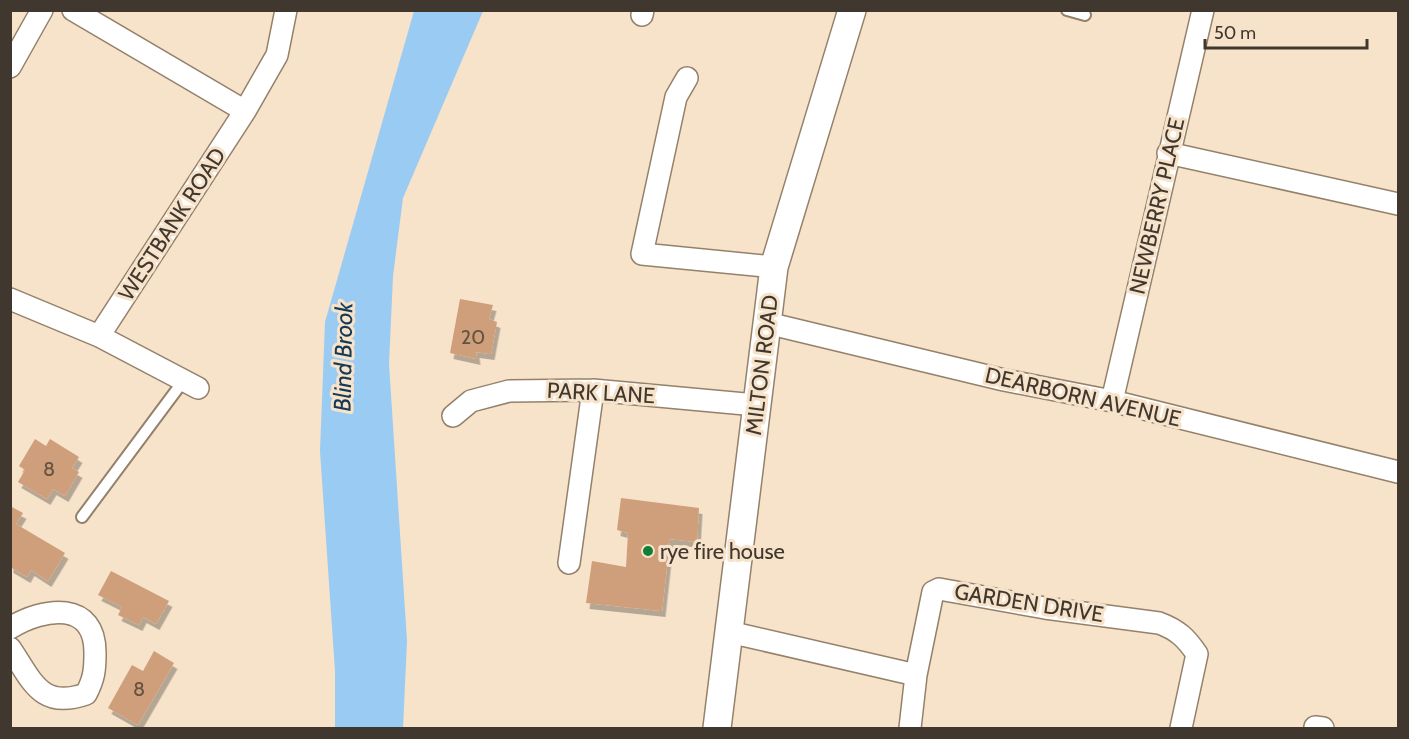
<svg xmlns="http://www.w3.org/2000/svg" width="1409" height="739" font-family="Cabin,sans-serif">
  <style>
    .water { fill: #9acbf3 }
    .building { fill: #cf9e7a; filter: url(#shadow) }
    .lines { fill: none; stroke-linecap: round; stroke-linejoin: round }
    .service-casing { stroke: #94816b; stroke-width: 14 }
    .minor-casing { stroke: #94816b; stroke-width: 24 }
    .tertiary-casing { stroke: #94816b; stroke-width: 30 }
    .service { stroke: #fff; stroke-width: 10 }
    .minor { stroke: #fff; stroke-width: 21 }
    .tertiary { stroke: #fff; stroke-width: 27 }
    .poi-dot { fill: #107f36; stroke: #f7e2ca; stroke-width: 2 }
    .labels { text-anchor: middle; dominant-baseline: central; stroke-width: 6; stroke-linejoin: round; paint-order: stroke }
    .number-label { font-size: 20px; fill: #645242 }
    .street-label { font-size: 22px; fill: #40382f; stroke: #f7e2ca }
    .poi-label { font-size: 22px; fill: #40382f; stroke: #f7e2ca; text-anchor: start }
    .water-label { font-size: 24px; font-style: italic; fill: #133954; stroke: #f7e2ca }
  </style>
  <defs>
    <filter id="shadow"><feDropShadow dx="3.5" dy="6" stdDeviation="0" flood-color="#0004"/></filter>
  </defs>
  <rect width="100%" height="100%" fill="#f7e2ca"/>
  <path class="water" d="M414,11H483L403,198L393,276L389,364L407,641L403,728H335V671L320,451L325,322Z"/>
  <path class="building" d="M460,299L493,305L489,319L497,322L491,354L476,352L477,359L450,353Z
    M35,439L46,446L50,439L79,457L72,468L79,472L65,496L53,489L47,499L18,482L25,470L19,466Z
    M621,498L699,508L697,542L670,539L662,611L586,603L592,561L626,567L628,533L617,530Z
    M10,506L23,513L16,524L65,553L48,581L31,570L27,577L10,567Z
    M111,571L169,601L156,624L143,617L139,625L118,615L122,607L98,595Z
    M154,651L174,663L138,725L108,708L132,665L143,671Z"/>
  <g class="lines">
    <defs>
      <path id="service" d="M1067,10L1085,15
        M82,517L184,380"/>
      <path id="minor" d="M73,10L245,111
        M642,15L643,10
        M10,67L42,10
        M687,78L676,97L642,254L774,267
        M1168,153L1398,204
        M10,299L99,336L198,388
        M767,323L1004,380L1112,401L1398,472
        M99,336L245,111L277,55L286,10
        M1112,401L1203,10
        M453,416L471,401L509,391L593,390L756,405
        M569,563L593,390
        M10,628C44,607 96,600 95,654C95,670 94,679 86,694C40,710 32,680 10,648
        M729,632L916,675
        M1315,727L1323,728
        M910,728L916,675L933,592L939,589L1045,608L1159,623C1178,630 1186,638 1197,654L1181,728"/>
      <path id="tertiary" d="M717,728L774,267L852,10"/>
    </defs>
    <use href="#service" class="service-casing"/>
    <use href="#minor" class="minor-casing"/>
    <use href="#tertiary" class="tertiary-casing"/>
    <use href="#service" class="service"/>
    <use href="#minor" class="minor"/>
    <use href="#tertiary" class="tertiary"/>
  </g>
  <circle class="poi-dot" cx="648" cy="551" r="6"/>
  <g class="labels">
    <g class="number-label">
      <text x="473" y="337">20</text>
      <text x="49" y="469">8</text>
      <text x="139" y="689">8</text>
    </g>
    <g class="street-label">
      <text transform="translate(1157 206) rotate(-77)">NEWBERRY PLACE</text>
      <text transform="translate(172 224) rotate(-57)">WESTBANK ROAD</text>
      <text transform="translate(762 365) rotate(-83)">MILTON ROAD</text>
      <text transform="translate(601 393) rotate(3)">PARK LANE</text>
      <text transform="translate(1083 397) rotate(13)">DEARBORN AVENUE</text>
      <text transform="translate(1029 603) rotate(9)">GARDEN DRIVE</text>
    </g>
    <g class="poi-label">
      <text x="660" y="551">rye fire house</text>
    </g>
    <g class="water-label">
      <text transform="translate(343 357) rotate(-89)">Blind Brook</text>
    </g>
  </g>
  <rect width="1409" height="739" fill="none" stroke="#40382f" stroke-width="24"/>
  <path d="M1205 39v9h162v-9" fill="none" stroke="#40382f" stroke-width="3"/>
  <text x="1214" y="39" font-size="18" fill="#40382f" stroke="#f7e2ca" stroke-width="4.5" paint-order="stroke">50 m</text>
</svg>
